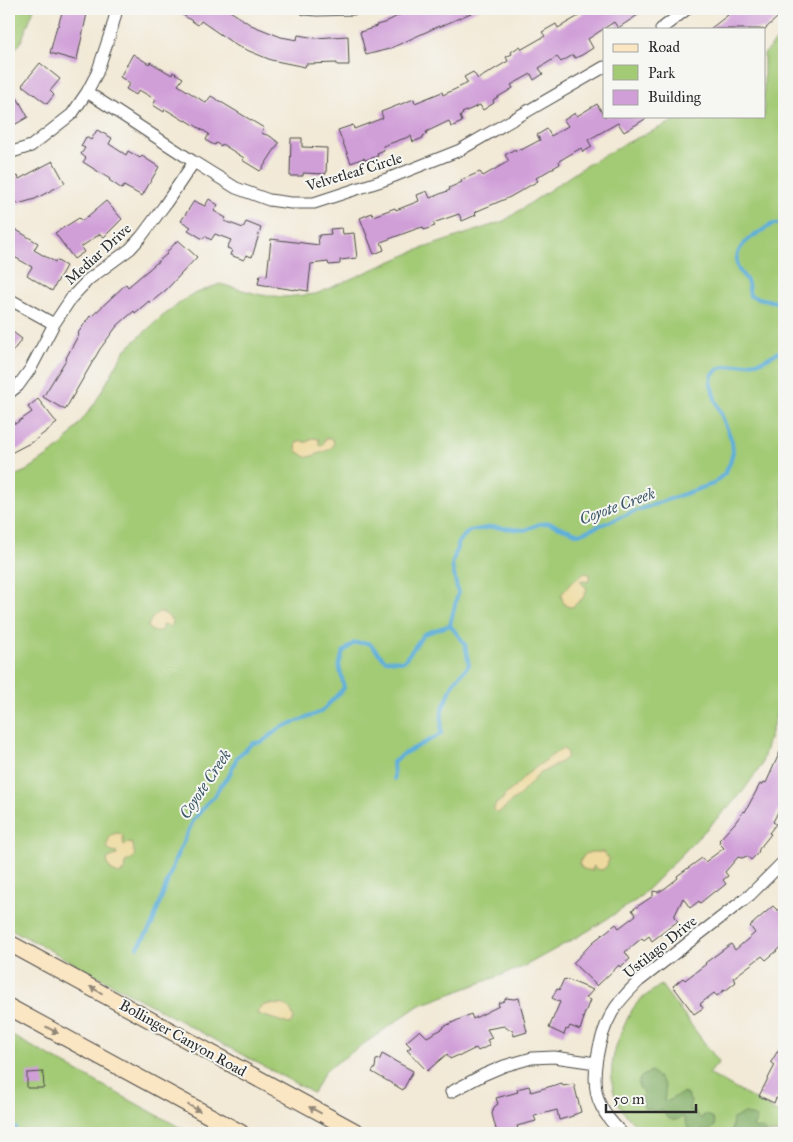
<svg xmlns="http://www.w3.org/2000/svg" width="793" height="1142" font-family="'IM FELL Great Primer',serif">
  <style>
    .green { fill: #a3ca74; stroke: #677a50 }
    .forest { fill: #82ae66; stroke: #566c48 }
    .sand { fill: #eeda9e; stroke: #8c8264 }
    .lines { fill: none; stroke-linecap: round; stroke-linejoin: round }
    .stream { stroke: #5fafda; stroke-width: 4 }
    .building { fill: #d09fd8 }
    .street-casing { stroke: #494845; stroke-width: 13 }
    .secondary-casing { stroke: #494845; stroke-width: 18 }
    .street { stroke: #fff; stroke-width: 11 }
    .secondary { stroke: #fbe6c4; stroke-width: 16 }
    .oneway { fill: #938878 }
    .labels { text-anchor: middle; dominant-baseline: central; stroke-width: 4; stroke-linejoin: round; paint-order: stroke }
    .street-label { font-size: 15px; fill: #2b2b2b; stroke: #f6f6f2 }
    .water-label { font-size: 16px; font-style: italic; fill: #3d5968; stroke: #f6f6f2 }
  </style>
  <rect width="100%" height="100%" fill="#f6f6f2"/>
  <filter id="ink" filterUnits="userSpaceOnUse"><feTurbulence type="fractalNoise" baseFrequency=".02" numOctaves="2"/><feDisplacementMap in="SourceGraphic" scale="10" xChannelSelector="R" yChannelSelector="G"/><feConvolveMatrix kernelMatrix="1 2 1 2 8 2 1 2 1" color-interpolation-filters="sRGB"/></filter>
  <filter id="wash" filterUnits="userSpaceOnUse"><feTurbulence type="fractalNoise" baseFrequency=".0096" numOctaves="4" result="noise"/><feDisplacementMap in="SourceGraphic" scale="20" xChannelSelector="R" yChannelSelector="G"/><feGaussianBlur stdDeviation="1.12" result="paint"/><feColorMatrix in="noise" values="0 0 0 0 0 0 0 0 0 0 0 0 0 0 0 0 0 1.4 0 .05"/><feComposite in="paint" operator="in"/></filter>
  <g filter="url(#wash)">
    <rect width="100%" height="100%" fill="#f2e9d6"/>
    <path class="green" d="M9,9H34L20,44L9,54Z
      M784,32V688L761,766L741,794L638,899L588,931L523,967L418,1006L325,1071L313,1093L9,928V478L26,471L62,446L95,403L125,350L159,319L189,296L220,284L261,295L284,297L316,294L415,251L504,221L585,166L624,144L685,116H764V54Z
      M661,985L719,1062L709,1074L784,1116V1133H649C607,1110 604,1072 622,1031C626,1021 631,1009 639,1001C646,995 654,990 661,985Z
      M9,1034L190,1133H9Z"/>
    <path class="forest" d="M651,1071C662,1080 668,1085 664,1100L667,1102C672,1098 678,1095 684,1093L689,1096V1099L691,1101L689,1108L690,1111H694L700,1118H703V1115C711,1114 716,1120 714,1127L707,1132L704,1131L693,1133L689,1131L684,1118L682,1117C672,1124 667,1118 662,1110L652,1111L651,1109H644L642,1098L643,1092L639,1087L638,1083L641,1077Z
      M744,1113L754,1117L757,1119L753,1127L756,1129C762,1127 764,1129 767,1133H731L733,1119Z"/>
    <path class="sand" d="M313,438L319,439V445L320,446H322L325,439L330,438L332,439L334,443C331,451 327,450 320,453C314,455 312,457 306,457L297,451L296,444L297,442L302,440L303,442H308L309,440Z
      M585,573L590,574V576L588,582L584,581H580L587,589L583,598L572,607C563,607 563,601 561,595L571,583Z
      M158,612C164,612 172,618 173,624L170,627L164,625L162,626V630C156,631 154,634 148,627C149,621 154,616 158,612Z
      M561,749H564L567,753V757L565,759L554,766L539,774L517,798C509,802 506,809 497,813L494,810V808L496,804L503,799L504,796L517,785L527,774Z
      M116,833C126,834 122,839 124,845L127,843L133,844C134,856 138,857 125,862L124,871L119,874L112,871L107,864L108,858L117,855V853C111,852 108,851 107,845L110,836Z
      M591,852H603L609,859L607,866L602,870L597,869L594,866L593,867V870C587,871 581,869 579,863L585,854Z
      M269,1004C284,1006 288,1001 294,1019L291,1023L289,1024L258,1014L257,1012L263,1006Z"/>
    <g class="lines">
      <path class="stream" d="M784,226C776,221 770,225 763,230C751,237 734,247 737,265C738,272 744,275 747,281C749,285 749,292 750,296L784,304
        M450,625L458,593L452,565L459,541L469,531L492,527L525,530L539,524L549,523L579,534L638,510L713,484L725,473L730,463L733,452L732,441L715,399L711,384L712,375L720,368L762,361L784,349
        M394,779L393,762L405,753L441,734L442,710L454,682L469,665L465,644L450,625
        M138,947L152,925L175,860L193,821L208,802L215,796L220,786L230,774L237,757L253,743L262,742L280,728L321,712L344,688L339,665L343,652L354,643H369L385,660L404,661L424,634L450,625
        M13,1133L16,1128"/>
    </g>
    <g id="blocks">
      <path class="building" d="M63,9H88L77,59L75,60L50,53L57,26H58Z
        M174,9H227L251,25L281,37L297,40L298,35L315,38L348,36L349,65H337V63L306,64L305,67L271,60L237,46L201,21L198,25Z
        M411,9H480L439,27V26L389,49L366,55L360,32L370,29V28L377,26L376,25L384,23Z
        M581,9H647L618,28L614,22L588,39L593,48L582,55L575,58L573,55L561,62L557,57L539,68L543,74L534,80L531,74L511,85L513,88L493,100L494,103L483,110L480,105L462,113L463,114L460,116L462,122L451,127L449,121L426,132L427,134L423,136V138L413,142L411,136L383,146L384,150L377,153L378,156L365,160L364,158L351,163L338,130L353,125L354,129L383,118L381,112L414,99L415,103L442,92L443,95L468,83L464,77L473,72L478,79L508,61L506,57L512,54L511,52L520,46L522,49L545,36L542,32L556,24L558,28L584,13Z
        M723,9H781L775,14L778,17L765,29H710L728,15Z
        M133,54L149,64L150,62L172,75L173,72L183,78L178,85L206,103L211,96L264,128L261,133L270,136L279,143L262,169L260,171L242,160L244,158L222,144L221,146L216,143L215,145L210,143L206,140L209,134L186,120L185,121L165,109L164,112L153,105L156,100L139,90L136,95L126,89L130,83L120,77Z
        M40,63L60,79L50,91L54,95L47,104L22,85Z
        M9,83L28,117L9,128Z
        M597,104L604,116H650L624,132L618,123L588,140L592,147L583,152L581,148L559,161L560,164L536,178L538,181L510,197L475,212L476,215L462,221L459,214L433,223L435,226L424,230L423,227L416,229L381,242L384,250L374,254L360,218L372,213L373,216L395,208L396,210L419,201L417,195L427,191L430,198L450,190L449,188L462,182L461,180L480,172L483,176L509,161L505,155L515,149L516,151L520,149L521,150L540,140L537,135L547,129L551,136L568,126L564,120L575,113L577,116Z
        M97,130L112,138L109,144L126,155L128,151L140,158L142,156L159,167L142,196L124,186L122,189L109,180L110,179L83,162L86,158L81,154L85,148L81,146L86,137L91,140Z
        M291,138H302V147L327,148L326,174L303,173V176H290Z
        M53,161L65,183L35,199L18,204V203L9,205V179L18,176L19,179Z
        M209,199L218,205L214,211L226,218L224,221L243,228L246,222L261,228L252,257L246,255L244,260L230,255L232,250L227,248L231,240L215,234L211,240L205,236L203,239L188,230L191,227L181,221L194,201L205,206Z
        M106,201L122,219L104,237L100,234L81,247L84,252L74,259L55,233L79,218L82,221Z
        M13,228L38,243L34,250L55,262L56,260L66,266L52,291L27,275L32,267L9,254V236Z
        M342,228L343,234L354,233L357,258L340,260V264L329,265L328,262L311,264L308,291L295,289V290L258,284L260,275L267,276L271,239L319,245L318,236H320L319,235L331,234L330,229Z
        M178,240L197,257L166,290L150,303L149,301L135,313L134,311L117,326L100,349L65,410L43,397L67,358H66L79,334L78,333L90,316L91,317L126,284L128,287L147,271L167,254L166,253Z
        M9,329L22,339L9,356Z
        M38,399L57,423L34,441L9,454V415L15,424L32,412L28,407Z
        M784,743V806L782,804L773,822L776,824L769,833L771,834L759,849L758,853L751,860L747,856L742,858L738,857L725,872L728,876L723,880L726,884L716,892L715,891L700,903L699,901L690,908L683,898L674,917L678,921L652,941L649,936L644,940L642,938L625,952L630,959L620,967L619,965L597,986L573,963L593,942L616,924L619,928L636,915L632,910L653,896V891L658,892L664,889L678,878L677,876L702,858L705,862L724,848L719,843L720,841L719,840L734,824L744,811L745,812L760,784L762,785L764,782L766,783Z
        M773,906L777,910L784,909V945L766,960L762,956L733,978L736,982L725,991L724,990L717,996L714,993L700,1004L703,1008L694,1014L673,986L683,978L685,980L706,964L705,963L731,944L735,950L755,933L750,926Z
        M564,979L565,980L566,979L593,990L586,998L590,1000L583,1018H584L580,1030L570,1026L568,1030L566,1029L564,1035L549,1028L560,1002L552,998L557,989L559,990Z
        M506,998L514,999L519,998L527,1032L514,1036L513,1030L508,1029L504,1026L487,1029L492,1038L487,1040L490,1045L478,1051L476,1048L460,1056L459,1055L450,1059L447,1054L427,1071L407,1050L411,1047L406,1042L420,1030L427,1037L444,1028L443,1027L471,1014L473,1019L499,1006L498,1003L504,1001Z
        M784,1041V1098L780,1095L778,1099L776,1098L774,1103L759,1096L775,1065L771,1062Z
        M382,1054L413,1071L403,1090L372,1072L375,1068L376,1060L380,1059Z
        M43,1072L44,1088H27V1073Z
        M562,1083L563,1086L574,1084L581,1112L573,1115V1116L559,1120L557,1110L534,1116L536,1121L517,1126L518,1129L510,1132L509,1133H497L492,1114L494,1107L498,1104L496,1098L518,1092L517,1089L529,1086L531,1092Z"/>
    </g>
  </g>
  <g filter="url(#ink)">
    <use href="#blocks" fill-opacity="0" stroke="#494845" stroke-width="1"/>
    <g class="lines">
      <defs>
        <path id="street" d="M305,9L317,10L353,9
          M661,29L687,9
          M87,92L194,162L236,188L269,200L291,203H314L387,179L460,150L604,67
          M9,153L31,146L72,114L87,92L97,73L112,28L117,9
          M9,299L54,324
          M9,393L18,386L31,368L54,324L72,297L89,279L130,249L141,237L164,206L194,162
          M451,1092L483,1075L504,1066L532,1058L554,1057L596,1063
          M622,1133C614,1125 606,1117 601,1106C588,1082 599,1036 612,1013C619,1000 629,991 639,981L750,895L784,861"/>
        <path id="secondary" d="M9,943L358,1133
          M9,1007L241,1133"/>
      </defs>
      <use href="#street" class="street-casing"/>
      <use href="#secondary" class="secondary-casing"/>
      <use href="#street" class="street"/>
      <use href="#secondary" class="secondary"/>
    </g>
    <defs><path id="oneway-solid" d="M-6-.8H1V-3.2L6.5 0L1 3.2V.8H-6Z" transform="scale(1.25)"/></defs>
    <g class="oneway">
      <use href="#oneway-solid" transform="translate(96 990) rotate(-151)"/>
      <use href="#oneway-solid" transform="translate(52 1030) rotate(29)"/>
      <use href="#oneway-solid" transform="translate(194 1108) rotate(29)"/>
      <use href="#oneway-solid" transform="translate(315 1110) rotate(-152)"/>
    </g>
  </g>
  <g class="labels">
    <g class="street-label">
      <text transform="translate(354 172) rotate(-17)">Velvetleaf Circle</text>
      <text transform="translate(98 254) rotate(-42)">Mediar Drive</text>
      <text transform="translate(660 947) rotate(-39)">Ustilago Drive</text>
      <text transform="translate(183 1038) rotate(29)">Bollinger Canyon Road</text>
    </g>
    <g class="water-label">
      <text transform="translate(617 506) rotate(-20)">Coyote Creek</text>
      <text transform="translate(205 784) rotate(-56)">Coyote Creek</text>
    </g>
  </g>
  <rect width="793" height="1142" fill="none" stroke="#f6f6f2" stroke-width="30"/>
  <rect x="603" y="28" width="162" height="90" fill="#f6f6f2" stroke="#a5a5a2"/>
  <rect x="613" y="44" width="25" height="8" fill="#fbe6c4" stroke="#a5a5a2"/>
  <text x="648" y="52" font-size="15" fill="#2b2b2b">Road</text>
  <rect x="613" y="65" width="25" height="15" fill="#a3ca74" stroke="#a5a5a2"/>
  <text x="648" y="78" font-size="15" fill="#2b2b2b">Park</text>
  <rect x="613" y="90" width="25" height="15" fill="#d09fd8" stroke="#a5a5a2"/>
  <text x="648" y="102" font-size="15" fill="#2b2b2b">Building</text>
  <path d="M606 1104v8h90v-8" fill="none" stroke="#2b2b2b" stroke-width="2.5"/>
  <text x="613" y="1104" font-size="15" fill="#2b2b2b" stroke="#f6f6f2" stroke-width="4" paint-order="stroke">50 m</text>
</svg>
